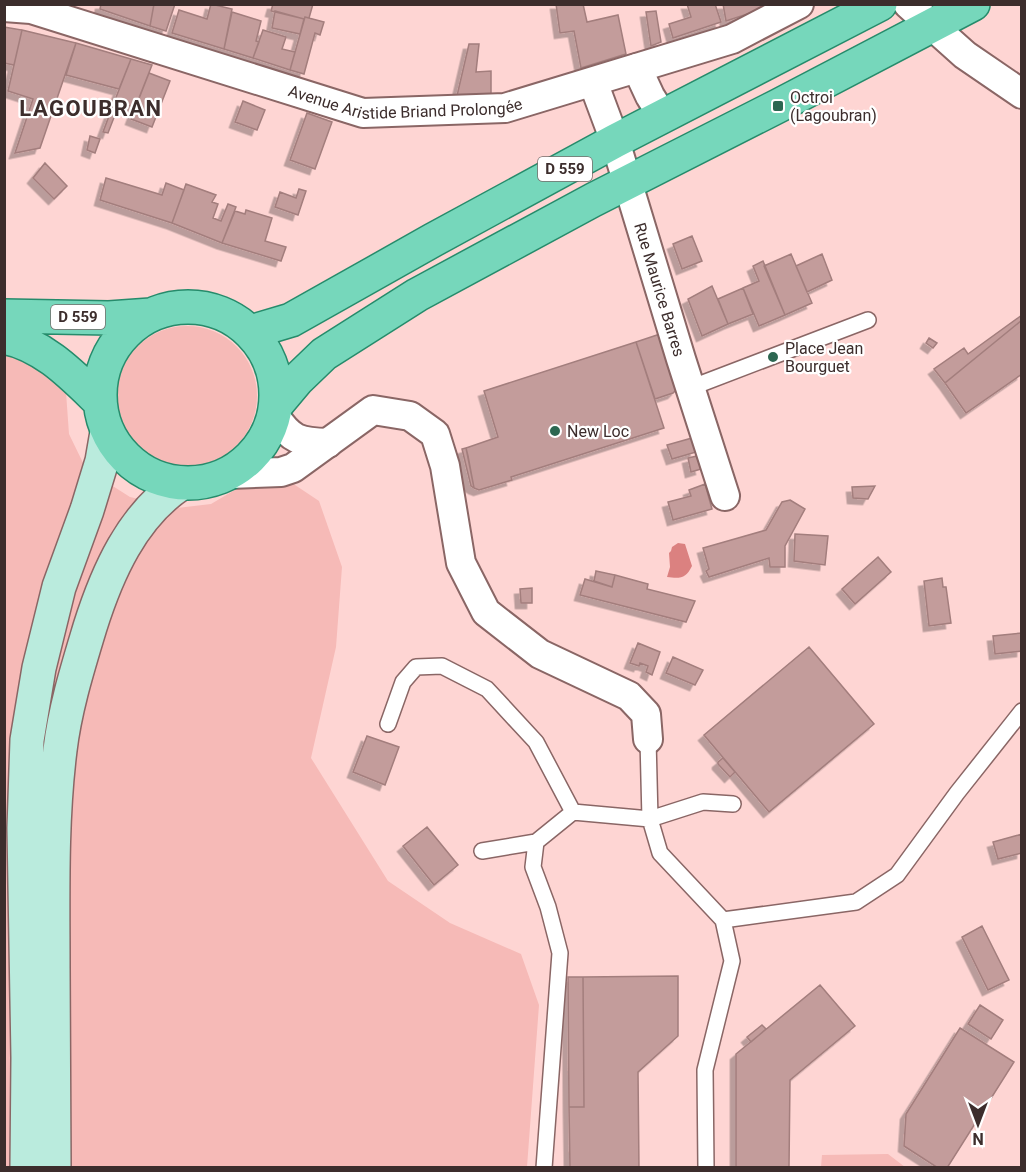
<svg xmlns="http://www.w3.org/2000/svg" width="1026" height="1172" font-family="Roboto,sans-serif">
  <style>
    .green { fill: #f6bab7 }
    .water { fill: #db8180 }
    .building { fill: #c39c9b; stroke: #a37e7d; stroke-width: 1.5; filter: url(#shadow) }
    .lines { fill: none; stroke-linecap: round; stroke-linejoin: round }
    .lane-casing { stroke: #8a6665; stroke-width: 18 }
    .street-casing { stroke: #8a6665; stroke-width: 32 }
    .secondary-casing { stroke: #8a6665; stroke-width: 36 }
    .primary-casing { stroke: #268b6b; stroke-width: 36 }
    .lane { stroke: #fff; stroke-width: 15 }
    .street { stroke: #fff; stroke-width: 28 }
    .secondary { stroke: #baebdd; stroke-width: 33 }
    .primary { stroke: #76d7bb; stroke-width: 33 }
    .poi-dot { fill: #2c6751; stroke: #fff; stroke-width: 2 }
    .labels { text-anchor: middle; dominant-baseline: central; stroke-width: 4.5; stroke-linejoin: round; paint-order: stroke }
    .shield { fill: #fff; stroke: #766c6b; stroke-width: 1.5 }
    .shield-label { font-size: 15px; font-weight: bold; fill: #3c2d2c }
    .street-label { font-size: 16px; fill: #3c2d2c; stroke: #fff }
    .poi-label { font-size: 16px; fill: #3c2d2c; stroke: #fff; text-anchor: start }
    .district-label { font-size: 22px; font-weight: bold; letter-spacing: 1.5px; fill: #3c2d2c; stroke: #fff }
  </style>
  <defs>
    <filter id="shadow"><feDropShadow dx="-5.5" dy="5.5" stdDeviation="0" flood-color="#0004"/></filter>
  </defs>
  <rect width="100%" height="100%" fill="#fed5d3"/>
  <path class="green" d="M117 396a70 70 0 1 1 140 0a70 70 0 1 1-140 0Z
    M4,350L44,369L66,392L69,434L86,469L130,497L177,508L211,504L257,477L286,479L319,501L342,567L336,647L311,758L388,881L450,923L521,954L539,1005L527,1167H5Z
    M888,1154L905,1167H821L822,1155Z"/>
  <path class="water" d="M678,543L685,544L692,566C686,578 681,579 667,577L670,567L669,553L671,551L672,547Z"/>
  <path class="building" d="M101,4H154L150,26L100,9Z
    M154,4H175L166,31L150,26Z
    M211,4L232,9L224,49L172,33L179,10L207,19Z
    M273,4H313L309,18L305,17L304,19L271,11Z
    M556,4H583L587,22L618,15L626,54L581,68L574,31L560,33Z
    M687,4H715L721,22L673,38L669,24L691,17Z
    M723,4H769V7L726,21Z
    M275,11L304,19L300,34L272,28Z
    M656,11L661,42L651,46L646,12Z
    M232,12L261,21L256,41L259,42L253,58L224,49Z
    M305,17L324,22L320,35L315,33L304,74L290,70Z
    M4,27L22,30L14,65L4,63Z
    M22,30L76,43L40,148L15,153L33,99L8,91Z
    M263,30L286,37L282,49L295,52L290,70L253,58Z
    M76,43L131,59L119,89L66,75Z
    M469,44H479L476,72L491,71V95L456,100Z
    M131,59L152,65L135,108L115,100Z
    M149,73L170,81L152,127L131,119Z
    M115,100L120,102L108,133L103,132Z
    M243,101L265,110L257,130L235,122Z
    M307,113L332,122L315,169L290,160Z
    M90,136L100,139L95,153L87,150Z
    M45,163L67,186L54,199L33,178Z
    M106,178L162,195L166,183L184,190L172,223L100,200Z
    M186,184L216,195L212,202L218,204L213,218L221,221L228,204L236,207L222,243L172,223Z
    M299,189L306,191L298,215L275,207L280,192L296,198Z
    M246,210L272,218L265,241L286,247L281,261L222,243L235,211L245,214Z
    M692,236L702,261L682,269L673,244Z
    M791,254L812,303L785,315L764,266Z
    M822,254L832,280L807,292L796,266Z
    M763,261L785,315L759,326L743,288L759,281L753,266Z
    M712,286L728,324L702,336L688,299Z
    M743,288L753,314L728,324L718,299Z
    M1022,315V320L945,383L934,369L964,348L968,354Z
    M1022,320V374L966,413L945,383Z
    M660,334L677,389L673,393L655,399L636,342Z
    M929,338L937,343L933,348L926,343Z
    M636,342L664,428L511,477L512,480L479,490L474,488L466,448L498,437L484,391Z
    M692,438L696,452L672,459L667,445Z
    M466,448L468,456L474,488L471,486L462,449Z
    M697,456L701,469L691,472L688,458Z
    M705,484L712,509L673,520L668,502L691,496L689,490Z
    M875,486L868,499L853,498L852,487Z
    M790,500L805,509L785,546V567H770L769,558L709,577L706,571L709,569L703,548L766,530L782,502Z
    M795,534L828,536L825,565L794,561Z
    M878,557L891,572L855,604L842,589Z
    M596,571L615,575L612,587L594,581Z
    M615,575L648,584L647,589L695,601L686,622L580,595L585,579L612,587Z
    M942,578L943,587H946L951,623L929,626L924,581Z
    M532,588V603H521L520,589Z
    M1022,633V651L995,654L993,636Z
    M638,643L660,652L652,675L646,672L648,666L640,663L639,666L630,663Z
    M809,647L874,724L769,812L704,735Z
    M673,657L703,670L695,685L666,673Z
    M367,736L399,747L385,785L353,772Z
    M723,758L735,772L730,777L718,764V762Z
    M427,827L458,865L434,885L403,846Z
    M1022,834V853L998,859L993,842Z
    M982,926L1009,980L988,990L962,937Z
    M678,976V1036L638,1072L639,1168H570L569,1107H584L583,977Z
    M568,977H583L584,1107H569Z
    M820,985L855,1026L790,1080L789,1168H736V1054Z
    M980,1005L1003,1020L991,1039L968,1024Z
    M762,1025L766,1029L751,1042L747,1037Z
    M960,1028L1014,1062L947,1168H938L904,1146L906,1114Z"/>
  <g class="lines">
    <defs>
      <path id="lane" d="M690,388L868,320
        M388,724L403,682L416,667L442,666L487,689L536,742L573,812L650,819L703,802L733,804
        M648,739L650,819L660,853L723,920L732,961L705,1070L706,1168
        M536,842L533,867L548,907L560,953L544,1168
        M482,851L536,842L573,812
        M723,920L856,902L897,875L957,793L1022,711"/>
      <g id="street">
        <path d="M908,4L965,55L1022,94"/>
        <path id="s1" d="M4,7L31,9L363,113L505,108L732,39L799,4"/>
        <path d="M637,68L650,96L663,117"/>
        <path id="s2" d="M593,82L615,141L681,359L725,496"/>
        <path d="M275,416C291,440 299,442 328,443"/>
        <path d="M230,474L281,472L293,468L373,410L410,416L435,434L445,466L461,563L486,612L540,654L629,696L646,714L648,739"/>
      </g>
      <path id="secondary" d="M27,1168L28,1058L24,828L27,740L39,668L59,587L87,510L102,461L107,432
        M54,1168C54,1101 53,1034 53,968C53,895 51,822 60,750C65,708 78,667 90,627C107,573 132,516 180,484"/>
      <path id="primary" d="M100 395a88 88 0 1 1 176 0a88 88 0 1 1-176 0Z
        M4,316L109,318L151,315
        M251,332L291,320L433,240L615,141L880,4
        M4,337C44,345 72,375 100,402
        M277,404L298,379L324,354L417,295L593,200L778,106L973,4"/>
    </defs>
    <use href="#lane" class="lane-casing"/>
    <use href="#street" class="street-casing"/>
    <use href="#secondary" class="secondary-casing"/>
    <use href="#primary" class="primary-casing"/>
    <use href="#lane" class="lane"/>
    <use href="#street" class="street"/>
    <use href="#secondary" class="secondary"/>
    <use href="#primary" class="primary"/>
  </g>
  <g class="poi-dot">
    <rect x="772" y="100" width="12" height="12" rx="3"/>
    <circle cx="773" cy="357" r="6"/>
    <circle cx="555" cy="431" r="6"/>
  </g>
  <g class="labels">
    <g class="shield">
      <rect x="538" y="157" width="54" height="24" rx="4.5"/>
      <rect x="51" y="305" width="54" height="24" rx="4.5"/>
    </g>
    <g class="shield-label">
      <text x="565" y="169">D 559</text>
      <text x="78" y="317">D 559</text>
    </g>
    <g class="street-label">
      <text stroke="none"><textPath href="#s1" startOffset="416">Avenue Aristide Briand Prolongée</textPath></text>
      <text stroke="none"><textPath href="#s2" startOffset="218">Rue Maurice Barres</textPath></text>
    </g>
    <g class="poi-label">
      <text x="790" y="97">Octroi<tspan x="790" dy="18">(Lagoubran)</tspan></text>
      <text x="785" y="348">Place Jean<tspan x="785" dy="18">Bourguet</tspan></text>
      <text x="567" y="431">New Loc</text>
    </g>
    <g class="district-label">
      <text x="91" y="108">LAGOUBRAN</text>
    </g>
  </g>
  <rect width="1026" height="1172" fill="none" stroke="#3c2d2c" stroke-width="12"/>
  <g transform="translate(978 1124) rotate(180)" stroke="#ffffff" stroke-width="4.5" paint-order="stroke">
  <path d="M0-4.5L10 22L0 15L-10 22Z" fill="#3c2d2c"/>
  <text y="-9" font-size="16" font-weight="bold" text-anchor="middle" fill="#3c2d2c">N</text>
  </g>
</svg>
